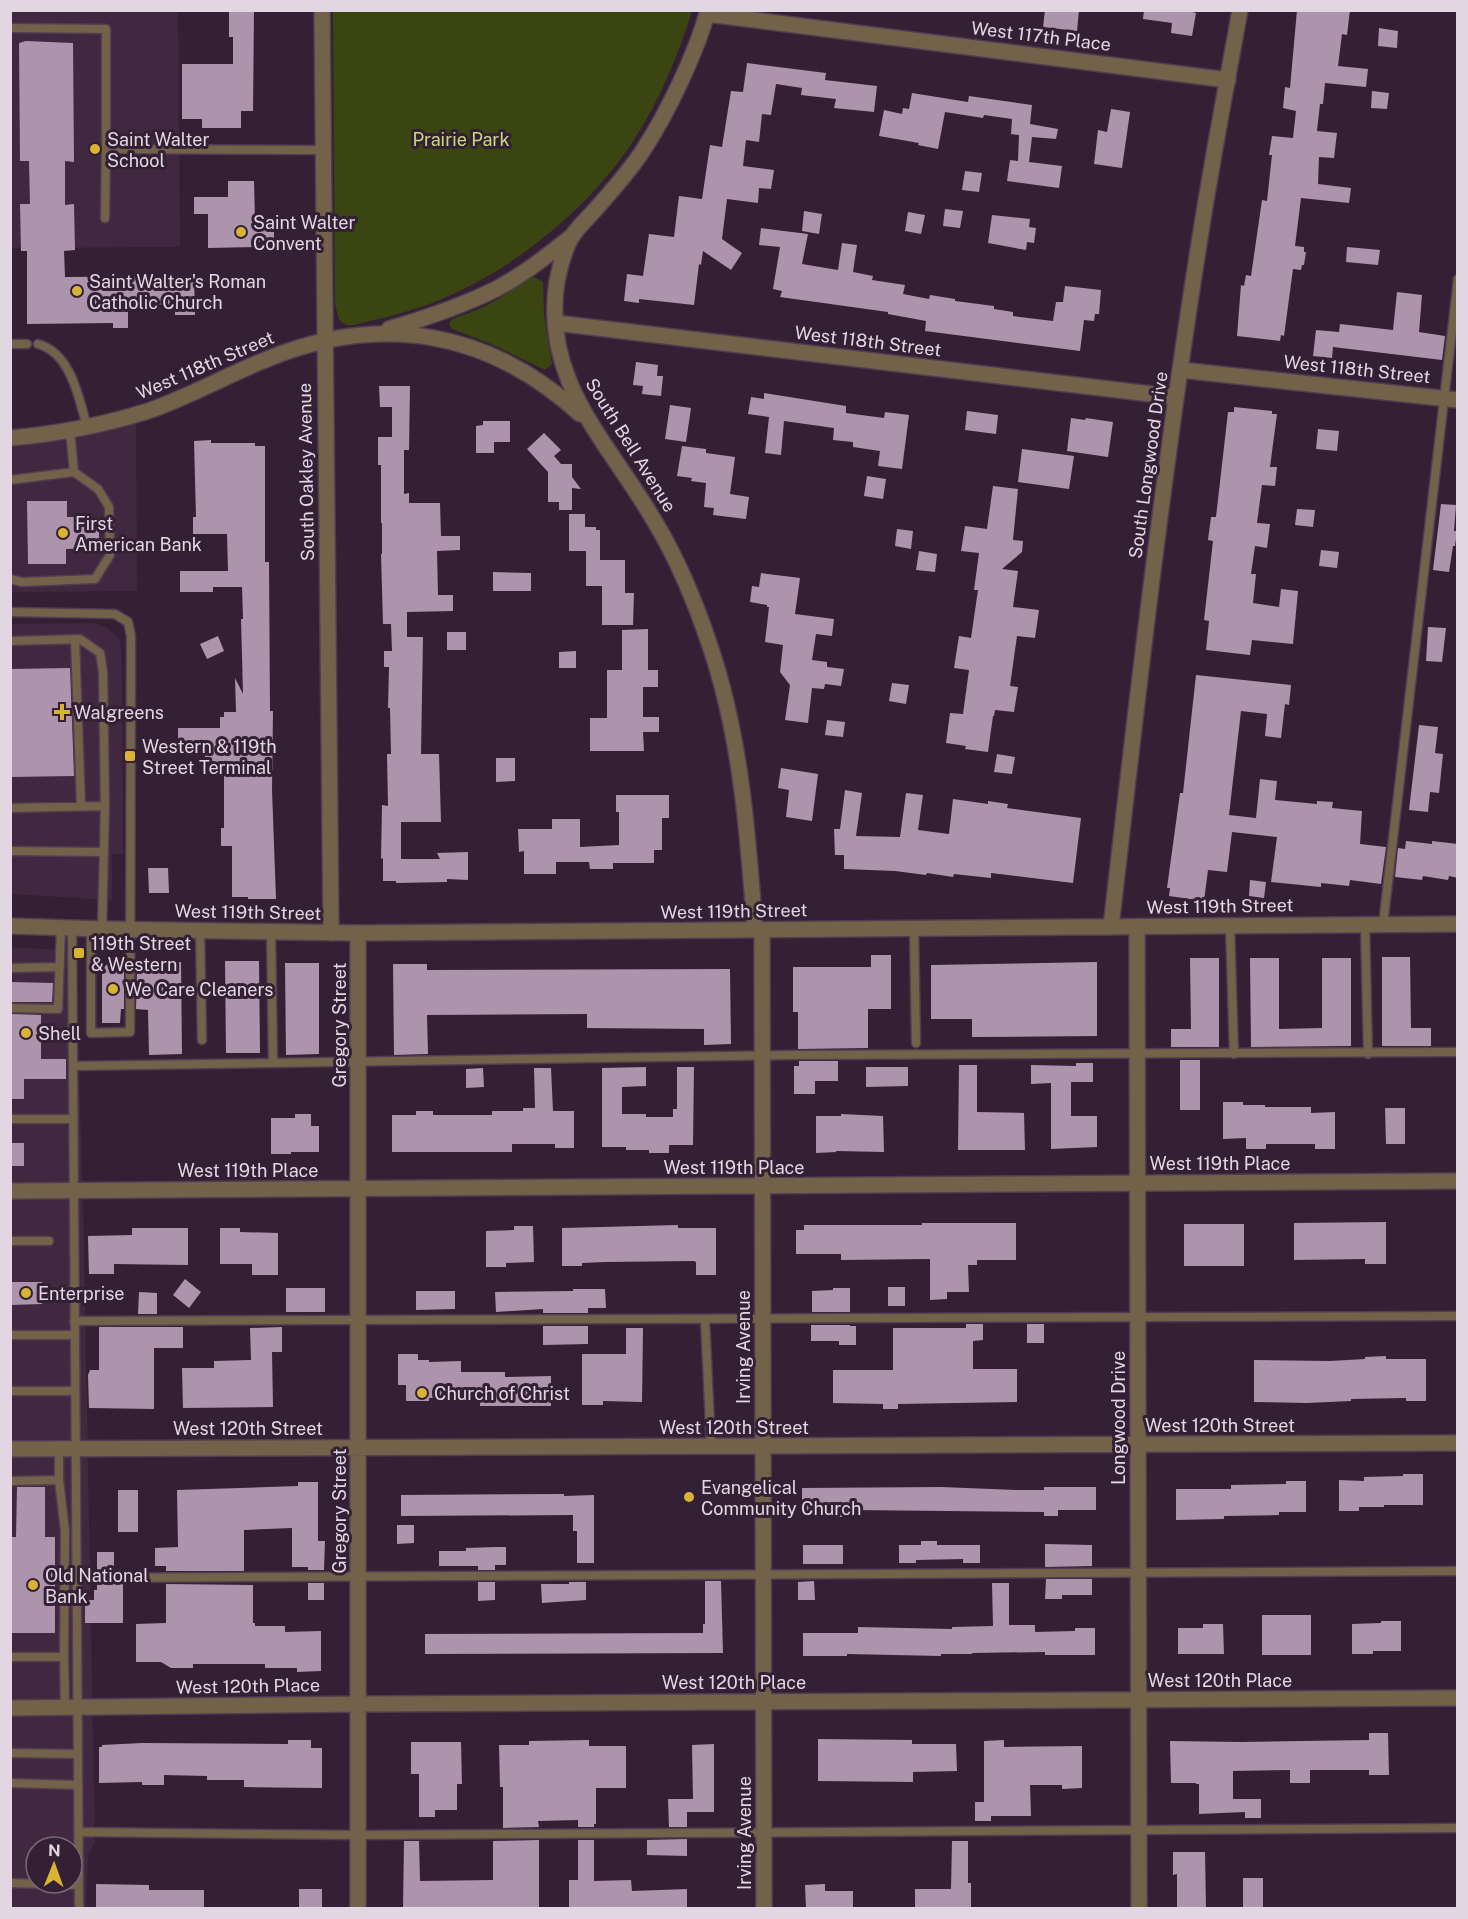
<svg xmlns="http://www.w3.org/2000/svg" width="1468" height="1919" font-family="'Public Sans',sans-serif">
  <style>
    .built { fill: #402841; fill-rule: evenodd }
    .green { fill: #3a4511 }
    .building { fill: #ad94ad }
    .lines { fill: none; stroke-linecap: round; stroke-linejoin: round }
    .service-casing { stroke: #503d51; stroke-width: 11 }
    .minor-casing { stroke: #503d51; stroke-width: 18 }
    .tertiary-casing { stroke: #503d51; stroke-width: 18 }
    .service { stroke: #72624a; stroke-width: 8 }
    .minor { stroke: #72624a; stroke-width: 15 }
    .tertiary { stroke: #72624a; stroke-width: 15 }
    .poi-dot { fill: #d9b434; stroke: #342035; stroke-width: 2 }
    .labels { text-anchor: middle; dominant-baseline: central; stroke-width: 6; stroke-linejoin: round; paint-order: stroke }
    .street-label { font-size: 18px; fill: #e3d6e3; stroke: #342035 }
    .poi-label { font-size: 18px; fill: #e3d6e3; stroke: #342035; text-anchor: start }
    .park-label { font-size: 18px; fill: #c4db7e; stroke: #342035 }
  </style>
  <rect width="100%" height="100%" fill="#342035"/>
  <path class="built" d="M178,11L180,247L11,248L10,12Z
    M136,416L137,591L11,592L10,440Z
    M95,623L107,628L120,640L122,659L123,854H112V900L11,894V624Z
    M10,947L75,951L83,1200L95,1842L88,1854L86,1908H11ZM36,1847H72V1883H36Z"/>
  <path class="green" d="M333,11V10L692,11C679,53 661,97 637,135C593,206 514,270 437,301C410,312 382,318 354,325H346L339,320L335,304Z
    M535,277L543,282L544,315L552,364L545,370L491,344L452,329L449,324L452,319C466,314 481,309 493,302C505,295 523,280 535,277Z"/>
  <path class="building" d="M229,10H254L253,111H241V128H202V119H182V64H233V37H229Z
    M1045,10H1079L1077,31L1043,27Z
    M1144,10H1192V12L1196,13L1192,36L1171,33L1172,23L1143,19Z
    M1297,10H1350L1347,35L1342,34L1338,66L1368,69L1366,87L1325,83L1323,104H1320L1317,131L1337,133L1334,158L1319,157L1318,184L1351,188L1349,203L1301,198L1295,246L1304,247V252H1306L1304,265H1302L1301,270L1293,269L1284,336L1281,335L1280,341L1237,336L1241,285L1244,286L1246,275L1251,276L1262,200L1267,201L1272,155H1269L1272,136L1293,138L1296,111L1283,108L1285,87L1290,88Z
    M1379,28L1398,31L1397,48L1378,46Z
    M26,41L73,43L74,162L65,161V205L74,204L75,250L64,251L65,277L194,276L195,315H175V307H165V305H128V328H113V323L27,324V251H21L20,204H30L29,161H20L19,43Z
    M747,63L826,73L825,80L877,86L874,112L834,108L836,99L801,95L802,88L776,84L771,115L762,114L759,142L746,140L743,166L774,170L771,189L759,188L758,203L727,199L722,239L742,253L731,270L703,251L701,265L699,264L694,305L639,299V303L624,301L627,274L643,276L649,234L674,237L679,196L702,199L710,145L722,147L731,91L743,92Z
    M1372,91L1389,93L1387,109L1371,108Z
    M912,93L968,102L969,96L1032,105L1030,124L1058,129L1056,139L1032,137L1029,162L1062,166L1059,188L1007,181L1010,160L1018,161L1019,135L1011,134L1012,119L984,115L983,118L945,112L938,149L918,145L919,143L879,136L884,110L902,114L903,108L909,109Z
    M1111,109L1130,112L1122,168L1094,164L1098,130L1107,132Z
    M965,171L982,173L979,192L962,190Z
    M228,181H254L255,221H274V242H256V247L208,248V214H194V197H228Z
    M945,209L963,211L960,228L943,226Z
    M804,211L822,214L819,234L802,231Z
    M908,212L925,215L921,234L905,231Z
    M992,215L1030,219L1029,227L1036,228L1034,243L1027,242L1026,250L988,243Z
    M761,228L808,234L802,264L838,270L842,243L857,245L853,272L873,276L872,280L905,285L903,294L929,299L930,295L955,299V301L994,306V309L1013,312V316L1053,321L1056,302H1063L1065,286L1101,290L1099,314H1095L1094,321L1084,320L1080,351L925,331L926,321L888,314V312L780,297L782,291L773,289L780,247L759,245Z
    M1347,247L1380,250L1378,265L1346,262Z
    M1397,292L1422,295L1419,332L1445,336L1442,360L1333,347L1332,358L1313,356L1316,330L1339,332L1340,324L1393,330Z
    M636,362L658,365L657,376H663L661,396L642,394L643,386L633,385Z
    M379,386H410L409,450H404V494L409,493V503H440L441,536H460V550L437,551L438,595H453V611L407,612V637H423L421,754H439L441,822H401V859H440L437,853L468,852V880L447,879V882L396,883V881H383V858L381,859L382,805L388,806L387,754H391L390,708H388L389,667H384V651H392L391,624H383L381,554H382V523H381V465H378V437H392V407H380Z
    M764,393L846,406V413L884,418L885,412L909,415L902,469L878,466L880,451L853,447V442L833,440L834,428L784,421L781,455L765,453L769,417L748,414L751,397L764,399Z
    M670,405L691,408L686,442L665,439Z
    M1234,407L1272,411V414H1277L1270,467H1277L1275,486L1262,485L1257,523L1270,524L1267,548L1255,546L1251,574H1256L1253,603L1279,607L1281,589L1298,591L1293,644L1252,640L1250,655L1206,650L1209,621L1204,620L1213,541L1208,540L1211,517H1216L1228,412H1234Z
    M967,411L998,415L996,434L965,430Z
    M1071,418L1085,420L1086,418L1113,422L1108,457L1067,451Z
    M483,421H510V442H494V453H476V426L483,425Z
    M1318,429L1339,431L1337,451L1316,449Z
    M544,433L561,450L554,456L561,464H572V477L581,489L572,488V510H559V502H548V472L527,449Z
    M211,440V443H255V446H265V562H269L270,711H273L272,790L276,899H248V897H232V846H221V828H224V770H205V746H178V728H220V717H224V712H236L235,678L243,694L241,619H243L242,587H213V592H180V571H228L227,534H193V517H196L194,441Z
    M682,446L706,449V453L735,457L730,494L749,497L746,519L713,515L714,508L704,507L706,483L691,481L692,478L677,476Z
    M1022,449L1074,456L1069,489L1018,482Z
    M867,476L886,479L883,499L864,496Z
    M993,486L1018,489L1013,540L1023,541L1022,552L1002,569L1018,571L1013,607L1039,610L1035,638L1017,636L1010,686L1018,687L1014,712L995,710L994,716H993L988,752L965,749L966,746L946,743L950,713L963,714L969,670L954,668L959,636L971,638L978,590H974L979,553L961,551L965,526L987,529Z
    M27,501H67V517H99V548L66,549V564H28Z
    M1441,504L1456,505L1454,531H1457L1455,546H1453L1449,572L1433,570Z
    M1297,509L1315,510L1313,527L1295,525Z
    M569,514H585V527H596V530H600V560H625V593H634L633,625H602V586H586V551H569Z
    M897,529L913,531L911,549L895,546Z
    M1321,550L1339,552L1337,568L1319,566Z
    M919,551L937,554L935,572L916,570Z
    M493,572L531,573V591H493Z
    M761,573L800,578L795,614L834,619L832,636L816,634L812,660L827,662V667L844,669L841,686L825,684L824,689L812,688L808,723L785,720L790,685L780,672L783,645L765,642L769,607H767V605L750,602L752,586L759,587Z
    M1428,627L1446,628L1442,662L1426,661Z
    M648,629V670H658V687H643V717H659V732H643L644,751H590V718H607V670H622V630Z
    M447,632H466V650H447Z
    M218,636L224,651L207,659L200,644Z
    M576,651V668H559V652Z
    M70,668L74,776L10,777V669Z
    M1196,675L1291,685L1289,705L1285,704L1281,738L1265,736L1267,714L1241,711L1229,815L1256,818L1260,779L1277,781L1275,800L1317,804V801L1333,802L1332,808L1362,811L1360,844L1386,847L1381,884L1350,880L1349,886L1321,883V887L1271,882L1277,837L1232,832L1227,872L1208,870L1204,901L1169,896L1170,888H1167L1180,793H1183Z
    M892,683L909,685L906,704L889,701Z
    M827,720L845,722L843,737L825,735Z
    M1419,725L1438,727L1435,753L1443,754L1439,793L1430,792L1428,812L1409,810Z
    M997,754L1015,757L1012,774L994,772Z
    M496,758H515V781L496,782Z
    M781,768L818,774L812,821L786,817L789,790L778,788Z
    M845,790L862,793L856,836L900,837L906,793L923,795L918,830L949,834L953,799L988,804V801L1008,804L1007,808L1081,818L1073,883L991,873V878L954,874L953,877L927,873L926,875L895,871L844,869V855H835L834,829H840Z
    M616,795H669V818H662V850H654V863H613V869H590L589,862H556V874H524V851L519,852L518,829H552V819H580V847L619,845V812H616Z
    M1406,841L1432,844V841L1458,844V878L1449,876L1448,880L1423,876L1422,880L1395,877L1398,848L1405,849Z
    M148,868H168L169,893H149Z
    M1250,880L1266,882L1264,898L1249,896Z
    M871,955H891V1009H868V1048L798,1049V1012H793V967H871Z
    M1382,957H1410L1411,1028H1431V1046H1382Z
    M1190,958H1219V1047H1171V1029H1191Z
    M1250,958H1279V1029L1322,1028V958H1351V1046L1251,1047Z
    M225,961H259L260,1053H226Z
    M181,962L182,1054L149,1055L148,1010L136,1009L137,970L148,973V963Z
    M1097,962V1036L972,1037V1019H931V965Z
    M109,963L124,967V1009H121L120,1023H102V968Z
    M285,963H319V1054L286,1055Z
    M393,964H427V970L730,969L731,1044L704,1045V1029L587,1028V1014L427,1015L428,1054L394,1055Z
    M10,982L53,983L52,1002H10Z
    M10,1014L41,1015V1059H66V1079H24V1099H10Z
    M1180,1060H1200V1110H1180Z
    M799,1061H838V1081H815V1094H794V1066H799Z
    M1076,1063H1093V1082H1071V1116H1097V1147L1051,1149V1083L1031,1084V1065L1076,1066Z
    M959,1065H977V1112L1024,1113L1025,1150H958Z
    M646,1067V1086L622,1087V1114H646V1117H673V1109H677V1067H694L693,1145H669V1153H649V1150H626V1147H602V1068Z
    M866,1067H908V1086L866,1087Z
    M483,1068L484,1087L466,1088V1069Z
    M534,1068H551L553,1111H574V1148H555V1144H512V1152H392V1115H416V1111H433V1115H492V1111H523V1108H535Z
    M1223,1102H1243V1105H1265V1107H1311V1113L1335,1112V1149H1315V1144H1266V1149H1246V1138L1223,1139Z
    M1385,1108H1405V1144H1386Z
    M295,1114H311V1126H319V1152H291V1154H271V1118H295Z
    M841,1114L883,1116L884,1152L836,1151V1152L816,1153V1116H841Z
    M10,1143H24V1166H10Z
    M1386,1222V1264H1365V1259L1294,1260V1223Z
    M922,1223H1016V1260H977V1265H968L969,1292H947V1299L930,1300V1259L841,1260V1254H796V1230H804V1225H922Z
    M1184,1224H1244V1266H1184Z
    M678,1225V1228H716V1275H696V1262L694,1261L605,1262L582,1263V1266H562V1228Z
    M514,1226H533L534,1262L506,1263V1267H486V1231L514,1230Z
    M132,1228H188V1265L114,1264V1274H89L88,1236L132,1235Z
    M220,1228H240V1232L278,1233V1275H252V1264H220Z
    M185,1279L201,1292L189,1308L173,1295Z
    M10,1282H42V1304L10,1305Z
    M888,1287H905V1306H888Z
    M286,1288H325V1312H286Z
    M833,1288H850V1312H812V1291L833,1290Z
    M573,1289H605L606,1308H588V1313H543V1309L496,1312L495,1292L573,1291Z
    M416,1291H455V1309L416,1310Z
    M139,1292L157,1293V1314H138Z
    M966,1324H983V1340L973,1341V1369H1017V1402L898,1404V1409H883V1404L833,1403V1370H893V1328H966Z
    M1027,1324H1044V1343H1027Z
    M811,1325H850V1326H856V1345H839V1341H811Z
    M543,1326H588V1344L543,1345Z
    M99,1327H183V1348H154V1409L89,1408L88,1375L90,1370H99Z
    M282,1327V1352H272L273,1407L183,1408L182,1368H214V1361L251,1360L250,1328Z
    M626,1328H643L642,1402L603,1401V1405H582V1354H626Z
    M398,1354H418V1360H429V1362L461,1361V1372H505V1377L551,1376V1406H480V1398H429V1401H406V1385H398Z
    M1386,1356V1359H1426V1401H1406V1398L1351,1399V1401L1307,1403L1254,1402V1360L1330,1361L1365,1359V1357Z
    M1403,1474H1423V1505H1384V1507H1359V1511H1339V1480L1364,1481V1477L1403,1476Z
    M1286,1481H1306V1512H1279V1515L1224,1516V1519L1176,1520V1489H1231V1485L1286,1484Z
    M298,1482H318V1541H325L324,1570H308V1567H292V1528L244,1530V1571H166V1566H155V1548L178,1547L177,1490L298,1486Z
    M17,1487H45V1537H55V1633H10V1537H16Z
    M941,1487L1016,1490H1044V1487H1096V1510H1058V1516H1044V1512L852,1510V1517H827V1511H802V1488Z
    M118,1490H138V1532H118Z
    M564,1494V1496L594,1495V1563H577V1531H573V1515L401,1516V1495Z
    M397,1525H414V1543L397,1544Z
    M921,1541H937V1545H980V1563H963V1559L916,1560V1563H899V1545H921Z
    M1045,1544L1092,1545V1566L1045,1567Z
    M803,1545H843V1564H803Z
    M496,1547H506V1565H495V1570H478V1566H439V1551H466V1548Z
    M97,1552H114V1571L97,1572Z
    M1046,1579H1092V1595H1062V1599H1045Z
    M705,1581H721L723,1653L425,1654V1634L703,1633V1624H705Z
    M814,1581L815,1600H798V1582Z
    M478,1582H495V1600L478,1601Z
    M569,1582H586V1600L542,1603L541,1584H569Z
    M308,1583H324V1600H308Z
    M992,1583H1009V1625H1035V1632L1075,1631V1628H1095V1655H1045V1652L972,1653V1654H941V1656L847,1654V1656H803V1633H858V1627L952,1629V1627L993,1626Z
    M97,1584H123V1623H85V1600H94V1590H97Z
    M166,1584L253,1585V1623H255V1626H285V1632L321,1631V1671L297,1672V1668H265V1664H193V1668H171L161,1662H136V1624L166,1623Z
    M1262,1615H1311V1655H1262Z
    M1381,1621H1401V1651H1373V1654H1352V1624L1381,1623Z
    M1203,1624H1223L1224,1654H1178V1628H1203Z
    M1369,1733H1388L1389,1775H1369V1770H1310V1783H1290V1770L1233,1771V1799H1261V1818H1245V1812L1199,1814V1784H1196V1783H1171L1170,1741L1241,1742L1369,1740Z
    M818,1739L912,1740V1744H956L957,1771L913,1772V1782L818,1781Z
    M288,1740H311V1748H322V1788L244,1787V1780H207V1776L164,1775V1785H142V1782L99,1783V1747H102V1745L142,1743L288,1744Z
    M589,1740V1746H626V1788H596V1824H594V1827H578V1820L538,1821L539,1827L503,1828V1787H500L499,1745H529V1741Z
    M1004,1740V1747L1082,1746V1788L1062,1789V1785H1030L1031,1816H991V1821H975V1802H984V1741Z
    M411,1742H461L462,1784H457V1810H435V1817H419V1774H411Z
    M714,1744V1812H687V1827H669L668,1799H693L692,1745Z
    M687,1839V1856L647,1855V1840Z
    M539,1840V1908H403L404,1841H419L420,1881L493,1880V1841Z
    M578,1840H594V1881L631,1880L632,1891L687,1889V1908H569V1880H578Z
    M952,1841H968V1883H971V1908H915V1889H951Z
    M1173,1852H1205L1206,1908H1177V1874L1173,1875Z
    M1243,1878H1263V1908H1243Z
    M96,1884L149,1885V1890H204V1908H96Z
    M825,1884V1891H853V1908H806L805,1885Z
    M299,1889H322V1908H299Z"/>
  <g class="lines">
    <defs>
      <path id="service" d="M10,28L106,29V149L323,150
        M105,218L106,149
        M10,344H27
        M38,344C71,353 79,398 87,427
        M10,480L74,472
        M10,579L22,582L95,579L110,555L109,507L98,489L74,472L70,431
        M10,612L115,614L128,622L131,636L130,1032L91,1033V929
        M75,639L81,806
        M10,641L80,639L100,653L103,672L105,806L102,929
        M10,808L105,806
        M10,851L104,852
        M1365,924L1368,1054
        M1383,925L1458,279
        M1230,926L1234,1054
        M72,928L79,1908
        M914,929L916,1043
        M200,931L202,1040
        M271,932L273,1063
        M10,968L60,967
        M10,1008L58,1009L61,928
        M73,1066L791,1055L1458,1052
        M10,1119H73
        M10,1241H49
        M705,1319L711,1446
        M74,1321L1458,1316
        M10,1335H74
        M10,1391H75
        M10,1481L59,1480
        M76,1578L1458,1571
        M10,1657H64L65,1531L59,1480V1448
        M64,1657L65,1707
        M10,1753L78,1754
        M10,1783L78,1785
        M78,1832L358,1835L1458,1828
        M10,1883L78,1885"/>
      <path id="minor" d="M322,10L331,933
        M708,10C696,54 667,114 642,152C628,173 611,192 594,211C587,219 577,228 571,238C564,250 560,267 557,281C541,382 609,442 655,522C678,560 696,604 710,646C741,737 748,835 755,930
        M707,14L1228,80
        M556,323L1176,397
        M389,329C426,318 462,306 496,289C523,275 548,255 572,236
        M1181,370L1458,400
        M10,438C58,434 103,425 148,411C189,397 225,376 265,360C380,312 488,330 580,414
        M1137,927L1139,1908
        M762,930L764,1908
        M10,1191L1458,1181
        M10,1449L1458,1443
        M10,1708L358,1704L1458,1698
        M358,1908V933"/>
      <path id="tertiary" d="M10,926L102,929L358,933L1458,924
        M1111,927C1137,699 1163,471 1199,244C1211,166 1226,88 1240,10"/>
    </defs>
    <use href="#service" class="service-casing"/>
    <use href="#minor" class="minor-casing"/>
    <use href="#tertiary" class="tertiary-casing"/>
    <use href="#service" class="service"/>
    <use href="#minor" class="minor"/>
    <use href="#tertiary" class="tertiary"/>
  </g>
  <g class="poi-dot">
    <circle cx="95" cy="149" r="6"/>
    <circle cx="241" cy="232" r="6"/>
    <circle cx="77" cy="291" r="6"/>
    <circle cx="63" cy="533" r="6"/>
    <path d="M59 703h6v6h6v6h-6v6h-6v-6h-6v-6h6z"/>
    <rect x="124" y="750" width="12" height="12" rx="3"/>
    <rect x="73" y="947" width="12" height="12" rx="3"/>
    <circle cx="113" cy="989" r="6"/>
    <circle cx="26" cy="1033" r="6"/>
    <circle cx="26" cy="1293" r="6"/>
    <circle cx="422" cy="1393" r="6"/>
    <circle cx="689" cy="1497" r="6"/>
    <circle cx="33" cy="1585" r="6"/>
  </g>
  <g class="labels">
    <g class="street-label">
      <text transform="translate(1041 36) rotate(7)">West 117th Place</text>
      <text transform="translate(868 341) rotate(7)">West 118th Street</text>
      <text transform="translate(205 365) rotate(-23)">West 118th Street</text>
      <text transform="translate(1357 369) rotate(6)">West 118th Street</text>
      <text transform="translate(631 445) rotate(58)">South Bell Avenue</text>
      <text transform="translate(1148 465) rotate(-82)">South Longwood Drive</text>
      <text transform="translate(306 472) rotate(-91)">South Oakley Avenue</text>
      <text transform="translate(1220 906) rotate(-1)">West 119th Street</text>
      <text transform="translate(734 911) rotate(-1)">West 119th Street</text>
      <text transform="translate(248 912) rotate(1)">West 119th Street</text>
      <text transform="translate(339 1025) rotate(-90)">Gregory Street</text>
      <text x="1220" y="1163">West 119th Place</text>
      <text x="734" y="1167">West 119th Place</text>
      <text x="248" y="1170">West 119th Place</text>
      <text transform="translate(743 1347) rotate(-90)">Irving Avenue</text>
      <text transform="translate(1118 1418) rotate(-90)">Longwood Drive</text>
      <text x="1220" y="1425">West 120th Street</text>
      <text x="734" y="1427">West 120th Street</text>
      <text x="248" y="1428">West 120th Street</text>
      <text transform="translate(339 1511) rotate(-90)">Gregory Street</text>
      <text x="1220" y="1680">West 120th Place</text>
      <text x="734" y="1682">West 120th Place</text>
      <text transform="translate(248 1686) rotate(-1)">West 120th Place</text>
      <text transform="translate(744 1833) rotate(-90)">Irving Avenue</text>
    </g>
    <g class="poi-label">
      <text x="107" y="139">Saint Walter<tspan x="107" dy="21">School</tspan></text>
      <text x="253" y="222">Saint Walter<tspan x="253" dy="21">Convent</tspan></text>
      <text x="89" y="281">Saint Walter's Roman<tspan x="89" dy="21">Catholic Church</tspan></text>
      <text x="75" y="523">First<tspan x="75" dy="21">American Bank</tspan></text>
      <text x="74" y="712">Walgreens</text>
      <text x="142" y="746">Western &amp; 119th<tspan x="142" dy="21">Street Terminal</tspan></text>
      <text x="91" y="943">119th Street<tspan x="91" dy="21">&amp; Western</tspan></text>
      <text x="125" y="989">We Care Cleaners</text>
      <text x="38" y="1033">Shell</text>
      <text x="38" y="1293">Enterprise</text>
      <text x="434" y="1393">Church of Christ</text>
      <text x="701" y="1487">Evangelical<tspan x="701" dy="21">Community Church</tspan></text>
      <text x="45" y="1575">Old National<tspan x="45" dy="21">Bank</tspan></text>
    </g>
    <g class="park-label">
      <text x="461" y="139">Prairie Park</text>
    </g>
  </g>
  <rect width="1468" height="1919" fill="none" stroke="#e3d6e3" stroke-width="24"/>
  <g transform="translate(54 1865) rotate(1)"><circle r="28" fill="#342035" stroke="#7a697b" stroke-width="1.5"/>
  <path d="M0-4.5L10 22L0 15L-10 22Z" fill="#d9b434"/>
  <text y="-9" font-size="16" font-weight="bold" text-anchor="middle" fill="#e3d6e3">N</text>
  </g>
</svg>
